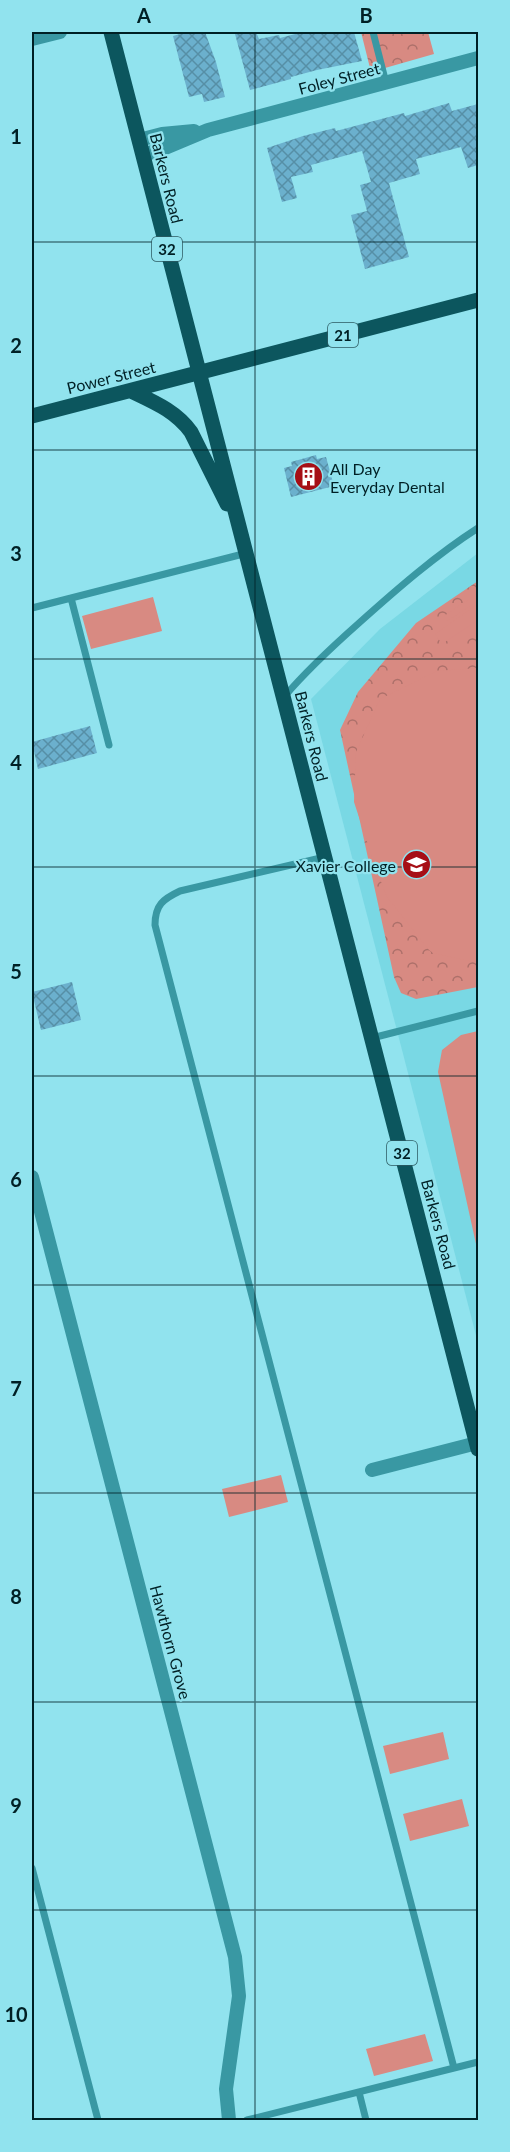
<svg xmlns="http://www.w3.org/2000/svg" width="510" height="2152" font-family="Lato,sans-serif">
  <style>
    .built { fill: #79d8e4 }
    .park { fill: url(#park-crowns) }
    .garden { fill: #d88a82 }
    .building { fill: url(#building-cross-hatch) }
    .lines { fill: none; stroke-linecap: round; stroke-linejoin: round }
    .service { stroke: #3998a3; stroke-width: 7 }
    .minor { stroke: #3998a3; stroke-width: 14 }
    .primary { stroke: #0c565e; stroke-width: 15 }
    .grid { fill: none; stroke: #002025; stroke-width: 1.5; stroke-opacity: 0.55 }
    .labels { text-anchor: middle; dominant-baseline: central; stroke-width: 4.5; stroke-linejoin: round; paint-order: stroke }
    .shield { fill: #91e3ee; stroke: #2c5a61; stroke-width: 1.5 }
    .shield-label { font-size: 15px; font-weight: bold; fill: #002025 }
    .street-label { font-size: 16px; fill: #002025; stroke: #91e3ee }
    .poi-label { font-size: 16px; fill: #002025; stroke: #91e3ee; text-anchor: start }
    .neatline { fill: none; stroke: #002025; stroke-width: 2 }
    .grid-label { font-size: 20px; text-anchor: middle; font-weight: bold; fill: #002025 }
  </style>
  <defs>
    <pattern id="park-crowns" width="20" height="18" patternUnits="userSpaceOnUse" patternTransform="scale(1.5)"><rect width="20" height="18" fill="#d88a82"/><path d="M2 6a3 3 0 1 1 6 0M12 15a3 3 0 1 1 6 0" fill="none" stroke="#ad706a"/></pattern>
    <pattern id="building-cross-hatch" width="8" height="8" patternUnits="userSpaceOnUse" patternTransform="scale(1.5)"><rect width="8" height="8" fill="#6bb0cd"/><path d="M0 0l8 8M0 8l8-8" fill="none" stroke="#568fa6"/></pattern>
  </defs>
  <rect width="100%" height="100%" fill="#91e3ee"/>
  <path class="built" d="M478,553V1343L311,699L380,629Z"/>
  <path class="park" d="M361,32H428L434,54L371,72Z
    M478,581V987L416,999L401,993L394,977L340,730L358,692L416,623Z"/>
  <path class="garden" d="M478,593V601L447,621L444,616Z
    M153,597L162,631L91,649L82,616Z
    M478,604V620L442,644L435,634Z
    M478,668V963L433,953L429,950L387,897L375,866L354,802L356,752L380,699L437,671Z
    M478,1031V1253L438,1072L442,1050L461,1035Z
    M281,1475L288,1502L229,1517L222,1489Z
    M443,1732L449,1759L390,1774L383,1746Z
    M462,1799L469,1826L410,1841L403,1814Z
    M425,2034L433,2061L374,2076L366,2049Z"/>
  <path class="building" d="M187,32H205L216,62L225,97L204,102L202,94L189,97L173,36Z
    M243,32H256L259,39L279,35L280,38L303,32H354L362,61L317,70L291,77V79L250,90L235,34Z
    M449,103L452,111L478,104V165L468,168L461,147L416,159L420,174L389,183L409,257L365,269L351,215L367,211L360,185L371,182L362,151L311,165L313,172L291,177L297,198L282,202L267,148L303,136L335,128L336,131L404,113L405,116Z
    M316,455L317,459L326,457L334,486L291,497L284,468L292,466L291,462Z
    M90,726L97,753L38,769L32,742Z
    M72,982L81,1020L41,1030L32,992Z"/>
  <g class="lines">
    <path class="service" d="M373,32L386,83
      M71,598L109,745
      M32,608L247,553
      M284,697C307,670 333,646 359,623C397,589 436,555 478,528
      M325,857L180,891C163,899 155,905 155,925L454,2068
      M372,1038L478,1011
      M32,1868L98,2120
      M359,2092L366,2120
      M247,2120L478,2062"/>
    <path class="minor" d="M32,39L60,32
      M139,140L162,134L194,131
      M143,155L165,148L208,130L478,58
      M32,1177L235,1957L239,1996L226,2089L229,2120
      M372,1470L477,1443"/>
    <path class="primary" d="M111,32L478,1449
      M131,391C154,402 176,411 191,432L227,504
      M32,416L478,300"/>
  </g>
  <path class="grid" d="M255,32V2120M32,242H478M32,450H478M32,659H478M32,867H478M32,1076H478M32,1285H478M32,1493H478M32,1702H478M32,1910H478"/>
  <defs>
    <symbol id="building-disc" viewBox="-11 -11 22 22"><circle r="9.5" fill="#a60f16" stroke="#91e3ee"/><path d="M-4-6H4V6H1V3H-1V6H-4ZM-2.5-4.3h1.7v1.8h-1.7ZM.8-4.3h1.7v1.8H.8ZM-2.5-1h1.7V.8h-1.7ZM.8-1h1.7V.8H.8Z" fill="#fff"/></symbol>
    <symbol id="school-disc" viewBox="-11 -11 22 22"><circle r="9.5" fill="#a60f16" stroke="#91e3ee"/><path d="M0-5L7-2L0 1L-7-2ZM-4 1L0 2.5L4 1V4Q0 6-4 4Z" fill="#fff"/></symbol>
  </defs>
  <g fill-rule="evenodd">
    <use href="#building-disc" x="292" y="460" width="33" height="33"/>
    <use href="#school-disc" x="400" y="848" width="33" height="33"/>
  </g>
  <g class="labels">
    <g class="shield">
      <rect x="152" y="237" width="30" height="24" rx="4.5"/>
      <rect x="328" y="323" width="30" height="24" rx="4.5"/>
      <rect x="387" y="1141" width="30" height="24" rx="4.5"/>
    </g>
    <g class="shield-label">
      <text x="167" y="249">32</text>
      <text x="343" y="335">21</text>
      <text x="402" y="1153">32</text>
    </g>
    <g class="street-label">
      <text transform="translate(339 78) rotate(-15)">Foley Street</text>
      <text transform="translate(167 178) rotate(76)">Barkers Road</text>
      <text transform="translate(111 377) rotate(-14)">Power Street</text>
      <text transform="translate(312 736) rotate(76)">Barkers Road</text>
      <text transform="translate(439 1224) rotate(75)">Barkers Road</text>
      <text transform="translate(171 1642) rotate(75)">Hawthorn Grove</text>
    </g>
    <g class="poi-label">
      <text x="330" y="468">All Day<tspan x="330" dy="18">Everyday Dental</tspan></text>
      <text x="396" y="865" text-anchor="end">Xavier College</text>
    </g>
  </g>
  <rect width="510" height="2152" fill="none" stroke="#91e3ee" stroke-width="66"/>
  <rect x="33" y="33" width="444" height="2086" class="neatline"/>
  <g class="grid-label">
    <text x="144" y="23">A</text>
    <text x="366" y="23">B</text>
    <text x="16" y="144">1</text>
    <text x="16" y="353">2</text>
    <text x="16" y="561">3</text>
    <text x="16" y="770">4</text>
    <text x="16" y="979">5</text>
    <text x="16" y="1187">6</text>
    <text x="16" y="1396">7</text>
    <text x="16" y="1604">8</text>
    <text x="16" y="1813">9</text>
    <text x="16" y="2022">10</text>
  </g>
</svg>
